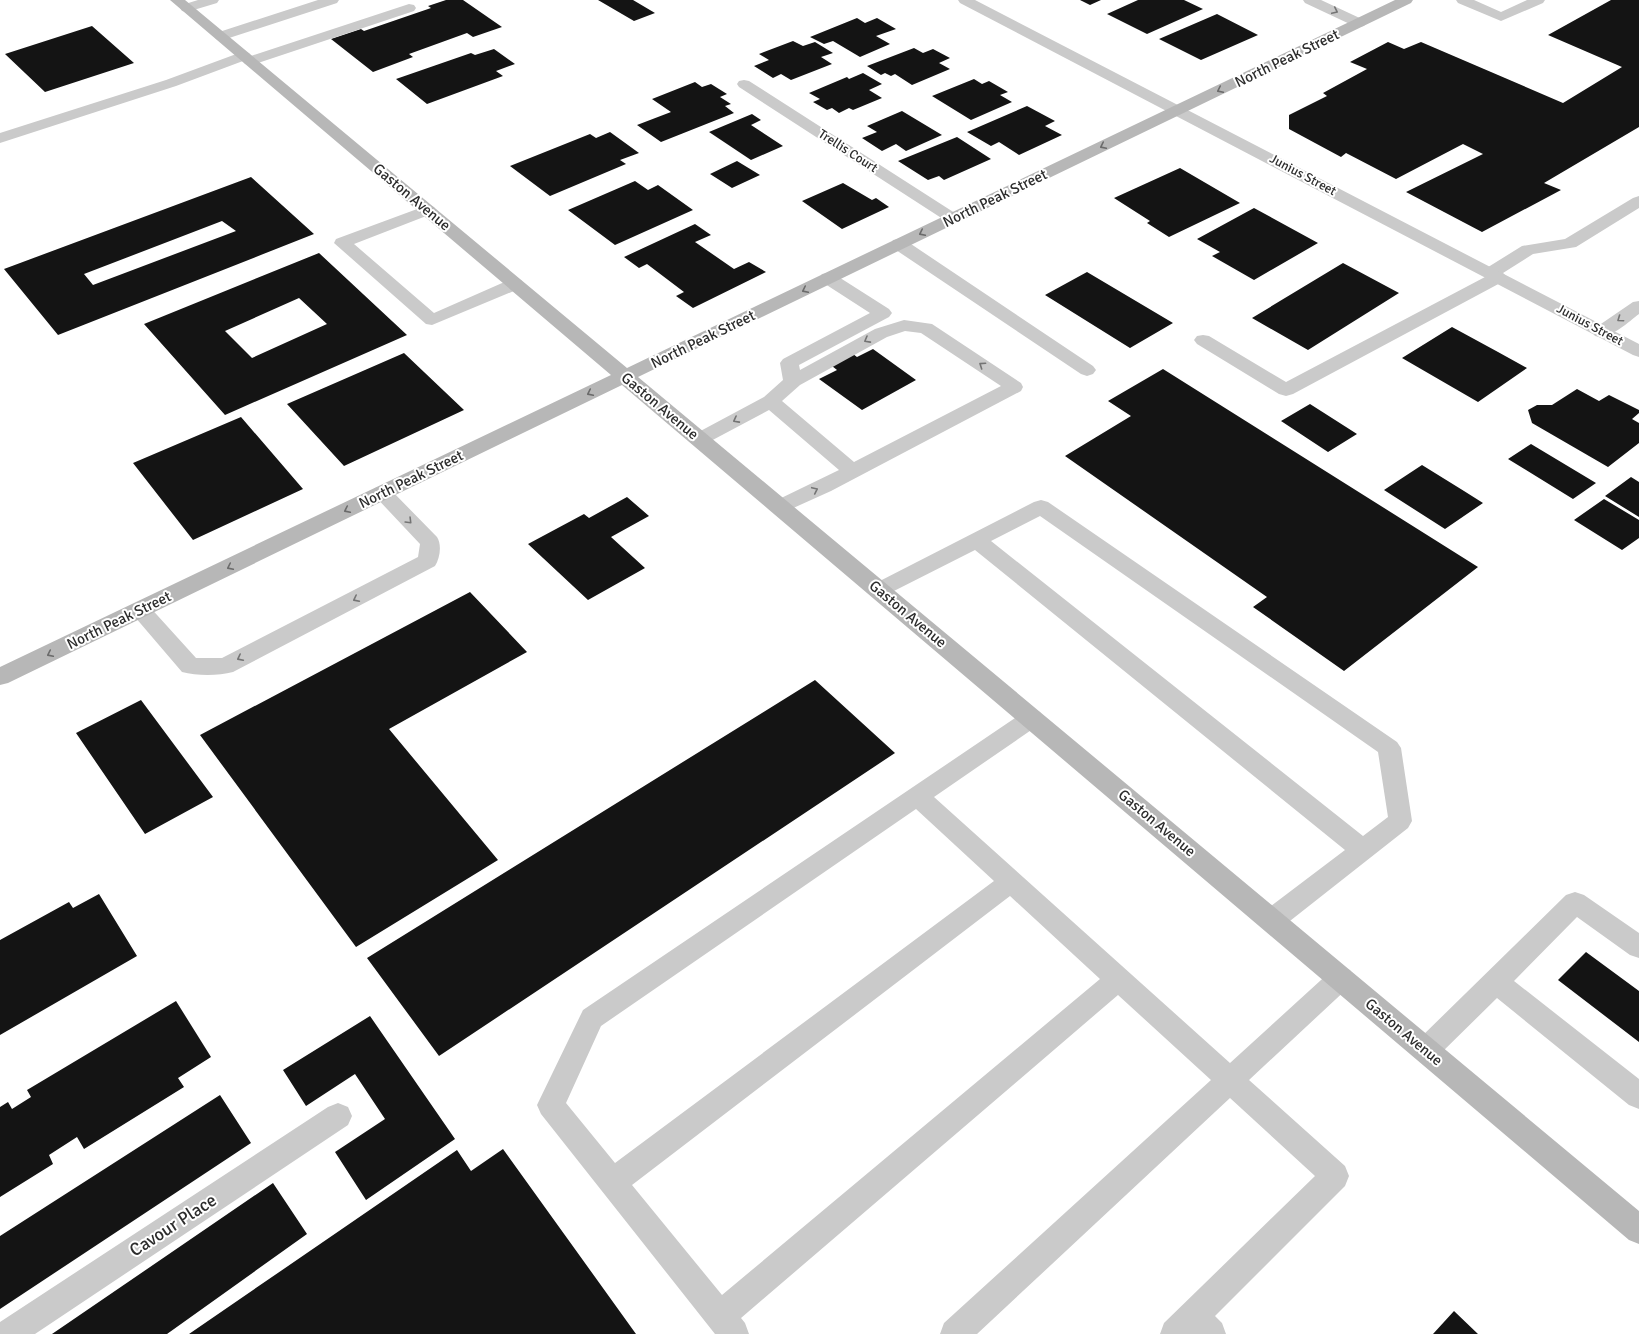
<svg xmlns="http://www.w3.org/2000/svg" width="1639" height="1334" font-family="Signika,sans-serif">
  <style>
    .building { fill: #141414; fill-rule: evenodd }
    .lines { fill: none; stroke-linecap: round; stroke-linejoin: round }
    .service { fill: #cacaca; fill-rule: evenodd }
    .minor { fill: #cacaca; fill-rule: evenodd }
    .secondary { fill: #b7b7b7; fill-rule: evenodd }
    .oneway { stroke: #747474 }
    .oneway2 { stroke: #6b6b6b }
    .labels { text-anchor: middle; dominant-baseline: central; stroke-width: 4; stroke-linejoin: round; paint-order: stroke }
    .far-street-label { font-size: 13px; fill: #2d2d2d; stroke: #fff }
    .street-label { font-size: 15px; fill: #2d2d2d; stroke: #fff }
    .near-street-label { font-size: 18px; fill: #2d2d2d; stroke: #fff }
  </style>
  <rect width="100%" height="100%" fill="#fff"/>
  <path class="building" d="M446,0H463L502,27L473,37L467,33L409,54L413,57L373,72L331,39L361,29L364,31L431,8L428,6Z
    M598,0H633L655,13L634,21Z
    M1080,0H1101L1090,5Z
    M1138,0H1184L1203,9L1147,34L1107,14Z
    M1611,0H1639V127L1544,183L1561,190L1482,232L1406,192L1483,154L1463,144L1396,179L1346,153L1341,157L1289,129V115L1327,96L1323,93L1367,69L1350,62L1388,42L1404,49L1421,42L1563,103L1622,67L1548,35Z
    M1217,14L1258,35L1201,60L1159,39Z
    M857,18L865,23L877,18L896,29L876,36L890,44L860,57L833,41L824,44L810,37Z
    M92,26L134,63L45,92L5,54Z
    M793,41L803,46L815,42L833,53L821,57L832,64L791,80L781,74L773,78L754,66L769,60L759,54Z
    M914,48L923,53L933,49L950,58L939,63L950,69L912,85L895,74L891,76L885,73L881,75L867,66Z
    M494,49L515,64L496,71L503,76L427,104L396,79L471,53L475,55Z
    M863,73L882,84L869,90L882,98L853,110L849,108L839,113L832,108L827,110L813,102L820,99L809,93L847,77L849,79Z
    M974,79L982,84L989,81L1008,92L1000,95L1012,102L971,120L932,96Z
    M695,82L702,87L711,84L727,94L720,97L731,104L725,106L734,113L661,142L637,125L671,112L652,99Z
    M1027,106L1055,121L1045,126L1062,135L1019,155L999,142L991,146L967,132Z
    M902,111L942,135L906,151L896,144L882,151L862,138L877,132L867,126Z
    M752,114L761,120L751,125L783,146L751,160L709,132Z
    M610,132L639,153L620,160L626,164L550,196L510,166L590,134L596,138Z
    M957,137L991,159L944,180L939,176L928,180L898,161Z
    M737,161L760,175L732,188L710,174Z
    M1180,168L1240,203L1169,237L1147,223L1150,221L1114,198Z
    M251,177L314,234L58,335L4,269ZM222,221L236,231L93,285L84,274Z
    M635,181L648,190L658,185L693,210L615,245L568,210Z
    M843,183L872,200L876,198L889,207L842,229L802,201Z
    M1254,208L1318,243L1254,280L1212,256L1220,252L1197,239Z
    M695,224L711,235L695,242L734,269L749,262L766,272L693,308L676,296L684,292L647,264L639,268L624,257Z
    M319,253L407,335L225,415L144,324ZM299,298L327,324L252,358L225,331Z
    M1343,263L1399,293L1308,350L1252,318Z
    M1087,272L1173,323L1130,348L1045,295Z
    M1452,327L1498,352L1527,368L1478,402L1402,358Z
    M845,348L857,357L873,349L916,380L862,410L819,379L837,370L827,362Z
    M404,353L464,410L344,466L287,404Z
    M1163,369L1478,567L1344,671L1253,607L1267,597L1065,456L1131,416L1108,401Z
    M1577,389L1599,401L1609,395L1639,410V413L1632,419L1639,423V443L1608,467L1532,423L1528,410L1537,405H1552Z
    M1310,404L1357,434L1328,452L1281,421Z
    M241,417L303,489L193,540L133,463Z
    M1531,444L1596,483L1573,499L1508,459Z
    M1422,465L1464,491L1483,503L1445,529L1384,490Z
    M1631,477L1639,482V517L1605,496Z
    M627,497L649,516L611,537L645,568L588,600L528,544L584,514L589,518Z
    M1604,499L1639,520V538L1622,550L1574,520Z
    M470,592L527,652L389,729L498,860L356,947L200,735Z
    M815,680L895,753L439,1056L367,958Z
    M141,700L213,797L145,834L76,733Z
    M99,894L137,956L0,1035V940L69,902L73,908Z
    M1586,952L1639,991V1042L1558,980Z
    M176,1001L211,1057L178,1078L184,1087L84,1149L77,1137L49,1155L53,1164L0,1197V1107L8,1102L12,1109L31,1097L27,1090Z
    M370,1016L455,1139L366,1200L335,1152L385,1119L355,1074L306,1106L283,1070Z
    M220,1095L251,1143L0,1309V1236Z
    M503,1149L636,1334H189L457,1150L471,1171Z
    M273,1183L307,1234L167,1334H52Z
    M1454,1311L1478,1334H1433Z"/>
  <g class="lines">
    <path class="service" d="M198,0H219L217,3L187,12L182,11L180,8L182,5Z
      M318,0H339L337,3L226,39L221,40L216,39L214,36L216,33Z
      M1303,0H1321L1364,20L1366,23L1364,26L1359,27L1354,26L1305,3Z
      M1456,0H1474L1501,12L1527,0H1545L1543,3L1501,21L1458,3Z
      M409,4L414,5L416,8L414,11L255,64L250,65L245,64L243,61L176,86L0,143V133L166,80L239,53L244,52L249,53L251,56Z
      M1639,196V208L1576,247L1533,254L1503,273L1507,277L1504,281L1293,394L1286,396L1279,394L1197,344L1194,340L1197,336L1203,335L1209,336L1286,382L1485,277L1482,273L1485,269L1522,246L1565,239L1633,198Z
      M428,205L434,207L436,210L434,213L354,244L434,313L509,280L515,279L521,280L524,284L521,288L432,325L426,324L334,243L336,239Z
      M899,239L905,240L1093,366L1096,370L1093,374L1087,376L1081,374L893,248L891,244L893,240Z
      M828,273L834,274L889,309L892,313L889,317L799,365L800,370L875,329L904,320L932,324L1021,383L1023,387L1021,391L831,491L780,514L773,512L770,507L773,502L839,470L769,410L707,443L700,445L693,443L690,439L693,435L764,397L783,380L780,363L783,359L870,313L822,282L819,278L822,274ZM905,331L921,333L1001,386L854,462L782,401L800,385L887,337Z
      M1639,301V314C1627,323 1610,340 1595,336L1592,332L1595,328L1633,302Z
      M382,486L389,488L437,537C442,545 440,558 435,566L233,672C218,676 197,676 182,672L129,610L132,605L140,602L148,605L196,658H222L418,557L420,544L372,493L375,488Z
      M1041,500L1048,502L1397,742L1401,748L1412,821L1408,828L1281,928L1272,931L1263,928L1259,920L1263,912L1345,850L975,550L886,595L879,597L872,595L868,590L872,585L1034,502ZM1040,516L1378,752L1388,817L1363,836L991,541Z
      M1032,709L1040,712L1043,718L1040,724L934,797L1230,1063L1332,970L1341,967L1350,970L1354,978L1350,986L1249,1080L1345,1166L1349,1176L1345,1186L1215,1316L1222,1323L1226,1334H1160L1164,1323L1315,1176L1230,1098L977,1334H940L944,1323L1211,1080L1118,995L741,1318L745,1323L749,1334H715L541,1114L537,1105L583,1010L1024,712ZM916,809L994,881L615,1163L566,1103L601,1026ZM1010,896L1100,979L722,1295L632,1185Z
      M1575,892L1584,895L1639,933V958L1630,955L1577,917L1514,981L1639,1079V1109L1629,1105L1497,998L1435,1059L1426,1062L1417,1059L1413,1050L1417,1041L1566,895Z
      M338,1103L348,1107L352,1116L348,1125L35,1334H0V1322L328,1107Z"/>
    <path class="minor" d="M958,0H975L1639,344V357L1633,355L960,3Z
      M744,80L749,81L958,215L960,218L958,221L952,223L946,221L739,87L737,84L739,81Z"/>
    <path class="secondary" d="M170,0H185L627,368L1395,0H1413L1411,3L638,377L1639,1211V1244L1629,1240L622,385L8,683L0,685V667L611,375Z"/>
  </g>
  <defs><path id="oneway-chevron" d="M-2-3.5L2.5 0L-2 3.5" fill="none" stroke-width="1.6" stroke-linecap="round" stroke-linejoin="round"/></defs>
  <g class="oneway">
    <use href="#oneway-chevron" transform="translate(1335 11) rotate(25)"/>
    <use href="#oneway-chevron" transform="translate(1620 319) rotate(145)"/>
    <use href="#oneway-chevron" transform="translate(867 340) rotate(151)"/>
    <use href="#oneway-chevron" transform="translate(982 365) rotate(-146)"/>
    <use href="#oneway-chevron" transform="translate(736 420) rotate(152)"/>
    <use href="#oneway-chevron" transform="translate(815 490) rotate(-25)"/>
    <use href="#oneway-chevron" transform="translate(409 521) rotate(45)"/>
    <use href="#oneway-chevron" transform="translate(356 599) rotate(153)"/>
    <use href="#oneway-chevron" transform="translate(240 658) rotate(153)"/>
  </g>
  <g class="oneway2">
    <use href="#oneway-chevron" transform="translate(1220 90) rotate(154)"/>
    <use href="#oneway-chevron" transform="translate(1103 146) rotate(154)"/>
    <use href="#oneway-chevron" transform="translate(922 233) rotate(154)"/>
    <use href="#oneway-chevron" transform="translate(805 290) rotate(154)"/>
    <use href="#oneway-chevron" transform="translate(590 393) rotate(154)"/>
    <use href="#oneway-chevron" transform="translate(347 510) rotate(154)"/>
    <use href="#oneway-chevron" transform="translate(230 567) rotate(154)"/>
    <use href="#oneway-chevron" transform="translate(50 654) rotate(154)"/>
  </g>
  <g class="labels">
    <g class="far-street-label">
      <text transform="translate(848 151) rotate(33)">Trellis Court</text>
      <text transform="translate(1303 175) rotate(28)">Junius Street</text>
      <text transform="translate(1590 325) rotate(28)">Junius Street</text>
    </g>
    <g class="street-label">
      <text transform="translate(1287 58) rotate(-26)">North Peak Street</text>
      <text transform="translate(412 197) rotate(40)">Gaston Avenue</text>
      <text transform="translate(995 198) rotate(-26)">North Peak Street</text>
      <text transform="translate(703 339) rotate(-26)">North Peak Street</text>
      <text transform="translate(660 406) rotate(40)">Gaston Avenue</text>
      <text transform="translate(411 479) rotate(-26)">North Peak Street</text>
      <text transform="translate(908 614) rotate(40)">Gaston Avenue</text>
      <text transform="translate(119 620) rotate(-26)">North Peak Street</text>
      <text transform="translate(1157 823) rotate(40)">Gaston Avenue</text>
      <text transform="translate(1404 1032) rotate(40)">Gaston Avenue</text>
    </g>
    <g class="near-street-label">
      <text transform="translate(173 1225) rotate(-33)">Cavour Place</text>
    </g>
  </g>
</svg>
